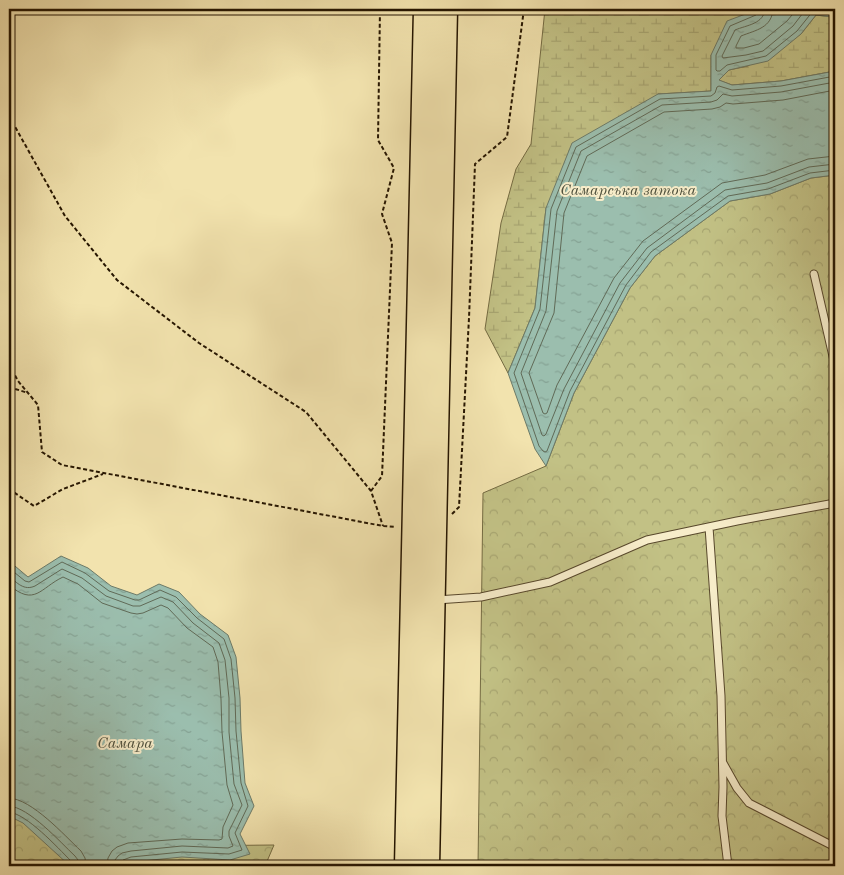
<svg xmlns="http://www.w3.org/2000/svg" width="844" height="875" font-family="'Old Standard TT',serif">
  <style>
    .wetland { fill: url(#wetland-marsh); stroke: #746b42 }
    .park { fill: url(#park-crowns); stroke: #746b42 }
    .water { fill: url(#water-ripples); stroke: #6c7a68 }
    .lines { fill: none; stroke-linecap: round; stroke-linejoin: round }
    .shore { stroke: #606a57; stroke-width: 1 }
    .service-casing { stroke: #58482c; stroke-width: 9 }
    .trunk-casing { stroke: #251500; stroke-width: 25 }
    .path { stroke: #251500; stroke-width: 2; stroke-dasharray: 4 2.5; stroke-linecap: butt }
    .service { stroke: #f7edca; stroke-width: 7 }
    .trunk { stroke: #f2e3ae; stroke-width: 22 }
    .labels { text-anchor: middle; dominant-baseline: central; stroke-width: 4; stroke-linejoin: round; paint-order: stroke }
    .water-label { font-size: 16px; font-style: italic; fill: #4e503d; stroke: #f7edca }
  </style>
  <defs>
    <pattern id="wetland-marsh" width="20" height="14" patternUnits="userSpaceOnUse" patternTransform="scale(1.25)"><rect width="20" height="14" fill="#c2c185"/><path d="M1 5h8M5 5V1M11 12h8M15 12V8" fill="none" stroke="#a7a571"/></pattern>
    <pattern id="park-crowns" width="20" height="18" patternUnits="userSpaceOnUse" patternTransform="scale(1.25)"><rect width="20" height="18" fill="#c2c185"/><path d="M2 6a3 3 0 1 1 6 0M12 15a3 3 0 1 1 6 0" fill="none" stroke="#a7a571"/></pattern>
    <pattern id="water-ripples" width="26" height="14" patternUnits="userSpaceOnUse" patternTransform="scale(1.25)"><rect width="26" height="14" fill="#9bbeae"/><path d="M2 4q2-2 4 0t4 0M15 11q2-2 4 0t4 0" fill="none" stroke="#85a294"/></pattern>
  </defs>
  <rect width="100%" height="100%" fill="#f2e3ae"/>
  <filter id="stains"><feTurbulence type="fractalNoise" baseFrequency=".004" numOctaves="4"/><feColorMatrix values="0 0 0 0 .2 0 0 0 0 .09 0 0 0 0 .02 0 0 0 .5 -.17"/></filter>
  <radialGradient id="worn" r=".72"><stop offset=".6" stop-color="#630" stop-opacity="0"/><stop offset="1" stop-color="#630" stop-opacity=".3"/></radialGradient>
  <path class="wetland" d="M545,9H775L756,10L711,55V91L658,94L546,208L535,308L508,373L485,329L501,223L516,169L531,144Z
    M816,15L832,17L835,15V71L781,81L732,85L718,80L729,70L748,66L801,34Z"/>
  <path class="park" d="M835,175V866H478L483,493L546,466L574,393L630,288L655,256L730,201L770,194L811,178Z
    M9,807L80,847L274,845L265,866H9Z"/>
  <path class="water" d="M775,9H835V15L832,17L816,15L801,34L768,61L729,70L719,80L732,85L781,81L835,71V175L811,178L770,194L730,201L655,256L630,288L574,393L546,466L535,449L508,373L535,308L546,208L572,143L658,94L711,91V55L727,21L756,10Z
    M61,556L88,568L111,586L137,595L159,584L179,592L200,614L228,635L236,657L240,698L241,731L245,783L254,806L240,834L250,854L230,860L182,857L132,862L120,866H70L23,823L9,816V561L28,577Z"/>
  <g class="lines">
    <path class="shore" d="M759,9L758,13L756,15L730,26L716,55V70L717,71H720L727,65L766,56L797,31L813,11H835
      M765,9C764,24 747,25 735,30L722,56L723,58L746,55L763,51L793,26L806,9
      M773,9C772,28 756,30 741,36L736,46V48H744L759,44L787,21L797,9
      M835,76L781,86L732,90L719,86L717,87L715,93L711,96L660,99L576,147L551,209L540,309L514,373L539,446L543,451L545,452L547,451L570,391L626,285L651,252L728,196L768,189L810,173L835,170
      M835,82L781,92L732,96L723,94L717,100L711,102L662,105L581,151L557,211L546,311L521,373L542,435L544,436L546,434L564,389L620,283L647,248L725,190L767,183L809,167L835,164
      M835,90L783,100L733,104L726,103L720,107L712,109L664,112L587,156L564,213L554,313L529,373L543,413L545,414L547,413L557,385L614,278L643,241L722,183L765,175L808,159L835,156
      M9,568L25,581L29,582L62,562L85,573L109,591L135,600H139L160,590L176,597L197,618L224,639L231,659L235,698L236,731L241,783L248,806L235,833L242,850L229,854L182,852L131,857L123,860L121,863L120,866
      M9,576C17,583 24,591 35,586L62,569L82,578L106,596L133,606H140L161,597L173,602L193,623L219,643L225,660L229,698V732L234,784L242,805L229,831V836L233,846L228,848L182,846L131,851L122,853L118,856L115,860L114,866
      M9,585C35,607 40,588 63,577L78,584L102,603L131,613L137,614L143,613L161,605L168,608L187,628L213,647L218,662L221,699L222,732L227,785L233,805L223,827L222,839L219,840L182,839L128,843L117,847L112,851L108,858L107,866
      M9,798C32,799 64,835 81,851L85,858L86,866
      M9,806C29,807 60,842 75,856L78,860L79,866
      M9,812C27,814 57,847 71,861L73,866"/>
    <defs>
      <path id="service" d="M814,274L835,365
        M709,527L721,696L723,787L722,816L728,866
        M436,600L481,597L550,582L647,540L737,521L835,503
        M723,763L737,788L749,803L835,847"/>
      <path id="trunk" d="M406,866L425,9
        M428,866L446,9"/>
    </defs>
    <use href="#service" class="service-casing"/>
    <use href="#trunk" class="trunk-casing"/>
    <path class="path" d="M9,116L65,216L117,280L199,343L306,412L371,491L383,526
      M9,364L18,381L38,405L42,452L62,465L383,526L396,527
      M9,387L28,393
      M9,489L34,506L63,489L103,474
      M371,491L382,476L392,243L382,214L394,168L378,140L380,9
      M452,514L459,507L469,318L475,164L507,137L524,9"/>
    <use href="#service" class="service"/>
    <use href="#trunk" class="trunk"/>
  </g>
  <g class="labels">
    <g class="water-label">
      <text x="628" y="191">Самарська затока</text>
      <text x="125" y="744">Самара</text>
    </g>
  </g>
  <rect width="844" height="875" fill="none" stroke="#f2e3ae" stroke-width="30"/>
  <rect x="10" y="10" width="824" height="855" fill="none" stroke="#251500" stroke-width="2.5"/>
  <rect x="15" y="15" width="814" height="845" fill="none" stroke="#251500"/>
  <rect width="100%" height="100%" filter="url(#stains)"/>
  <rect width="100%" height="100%" fill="url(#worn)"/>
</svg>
